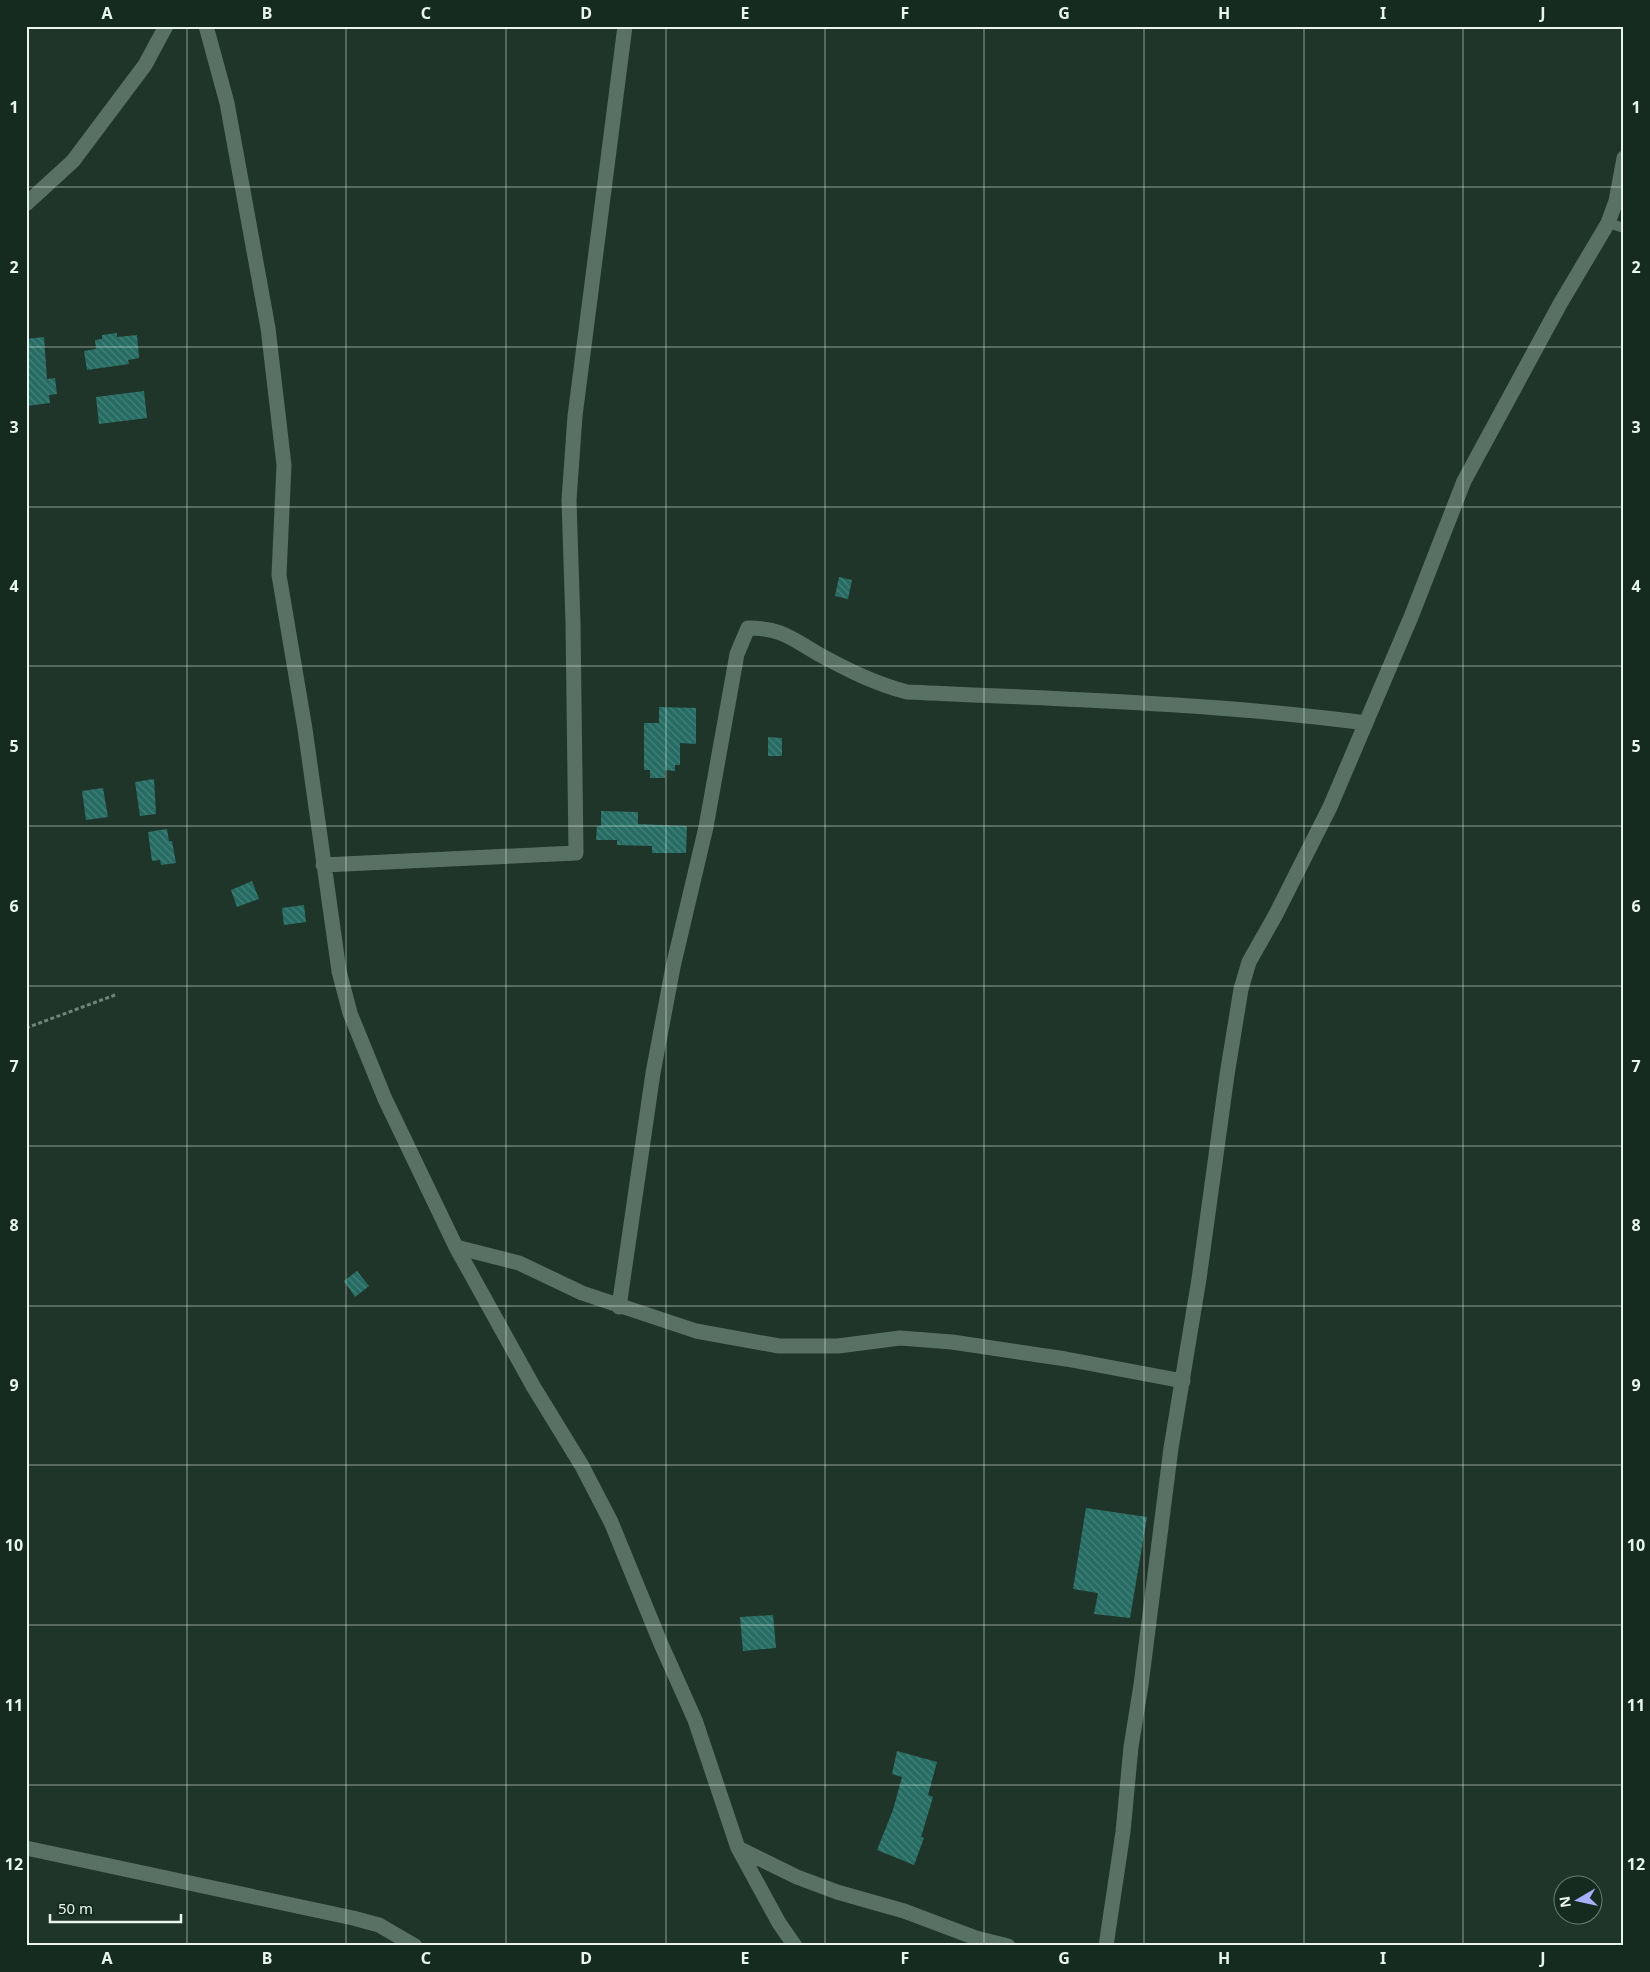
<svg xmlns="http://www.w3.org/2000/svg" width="1650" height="1972" font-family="'Noto Sans',sans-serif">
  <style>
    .building { fill: url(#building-back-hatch) }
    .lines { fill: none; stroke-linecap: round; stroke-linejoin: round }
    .path { stroke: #72837a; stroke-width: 3; stroke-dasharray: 4 2.5; stroke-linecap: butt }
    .lane { stroke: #597064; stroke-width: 10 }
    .street { stroke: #597064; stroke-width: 15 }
    .grid { fill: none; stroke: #e9f6ef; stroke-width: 1; stroke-opacity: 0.55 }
    .neatline { fill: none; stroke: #e9f6ef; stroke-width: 2 }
    .grid-label { font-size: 16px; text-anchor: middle; font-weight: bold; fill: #e9f6ef }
  </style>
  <defs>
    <pattern id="building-back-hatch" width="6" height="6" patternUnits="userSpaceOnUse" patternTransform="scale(1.25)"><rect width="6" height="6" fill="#266c63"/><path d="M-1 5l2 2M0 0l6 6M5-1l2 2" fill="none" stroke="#46827a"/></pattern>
  </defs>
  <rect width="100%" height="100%" fill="#20352a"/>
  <path class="building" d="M117,333V337L137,335L139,358L128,360L129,364L87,370L84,351L96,349L95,340L102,339V335Z
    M44,337L47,379L55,378L57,394L49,395L50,403L26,406V339Z
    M144,391L147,418L99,424L96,397Z
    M839,577L852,580L848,599L835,596Z
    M659,707L696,708V744L680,743V765H675V771L665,770V778H650V770H644V723H659Z
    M768,737L782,738V756H768Z
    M154,779L156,814L140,816L135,782Z
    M103,788L108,817L86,820L82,791Z
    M601,811L638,812V824L687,826L686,853H652V846L617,845V840H596L597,826H601Z
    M167,829L169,841H172L176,863L161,865L160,860L152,861L148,832Z
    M252,881L259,899L237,907L231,890Z
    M304,905L306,922L284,925L282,908Z
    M357,1271L369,1286L355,1297L344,1281Z
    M1086,1508L1147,1517L1130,1618L1094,1614L1098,1593L1073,1589Z
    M773,1615L776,1648L743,1651L740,1617Z
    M897,1751L937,1762L928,1795L933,1797L921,1837L924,1838L914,1865L877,1850L893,1810L902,1777L892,1774Z"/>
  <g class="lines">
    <path class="path" d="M26,1028L115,995"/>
    <path class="lane" d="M1608,223L1624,228"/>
    <path class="street" d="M206,26L227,103L268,328L284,465L279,575L305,729L339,971L350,1013L385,1099L456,1247L533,1386L582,1466L611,1522L661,1644L695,1720L738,1848L779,1923L795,1946
      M26,204L73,161L145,65L166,26
      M323,865L576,853L573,623L569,500L575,416L625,26
      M456,1247L519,1263L582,1293L696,1331L779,1346H838L900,1338L952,1342L1066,1359L1183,1381
      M619,1307L653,1073L673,967L706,827L737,654L748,628C784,628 793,640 822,656C850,671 876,684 907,692C1060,699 1213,703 1366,723
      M26,1848L353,1918L379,1925L415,1946
      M738,1848L797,1877L837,1892L904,1911L976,1938L1008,1946
      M1106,1946L1123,1832L1131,1747L1141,1685L1171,1448L1199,1279L1227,1075L1241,989L1249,962L1275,916L1330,807L1411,617L1464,481L1560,304L1608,223L1616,201L1624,158"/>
  </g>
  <path class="grid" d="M187,26V1946M346,26V1946M506,26V1946M666,26V1946M825,26V1946M984,26V1946M1144,26V1946M1304,26V1946M1463,26V1946M26,187H1624M26,347H1624M26,507H1624M26,666H1624M26,826H1624M26,986H1624M26,1146H1624M26,1306H1624M26,1465H1624M26,1625H1624M26,1785H1624"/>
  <rect width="1650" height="1972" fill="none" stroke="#162b20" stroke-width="55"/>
  <g transform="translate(1578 1900) rotate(261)"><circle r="24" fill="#162b20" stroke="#6a7c73"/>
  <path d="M0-4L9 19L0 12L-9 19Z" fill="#a5b1fc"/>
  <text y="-8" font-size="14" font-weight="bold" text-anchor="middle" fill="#e9f6ef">N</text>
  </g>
  <path d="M50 1914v8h131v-8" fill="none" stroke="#e9f6ef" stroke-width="2.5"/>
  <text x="58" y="1914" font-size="15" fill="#e9f6ef" stroke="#162b20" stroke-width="4" paint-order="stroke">50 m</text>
  <rect x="28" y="28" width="1594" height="1916" class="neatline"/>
  <g class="grid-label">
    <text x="107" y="19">A</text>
    <text x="267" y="19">B</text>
    <text x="426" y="19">C</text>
    <text x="586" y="19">D</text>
    <text x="745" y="19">E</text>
    <text x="905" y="19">F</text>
    <text x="1064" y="19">G</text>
    <text x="1224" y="19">H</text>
    <text x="1383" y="19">I</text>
    <text x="1543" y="19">J</text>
    <text x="14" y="113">1</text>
    <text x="1636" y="113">1</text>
    <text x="14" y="273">2</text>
    <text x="1636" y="273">2</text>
    <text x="14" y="433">3</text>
    <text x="1636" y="433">3</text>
    <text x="14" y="592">4</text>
    <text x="1636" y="592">4</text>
    <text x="14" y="752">5</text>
    <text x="1636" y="752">5</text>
    <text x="14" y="912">6</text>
    <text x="1636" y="912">6</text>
    <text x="14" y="1072">7</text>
    <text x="1636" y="1072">7</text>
    <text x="14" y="1231">8</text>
    <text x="1636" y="1231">8</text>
    <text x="14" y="1391">9</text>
    <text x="1636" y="1391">9</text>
    <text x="14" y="1551">10</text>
    <text x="1636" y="1551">10</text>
    <text x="14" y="1711">11</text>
    <text x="1636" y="1711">11</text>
    <text x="14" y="1870">12</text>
    <text x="1636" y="1870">12</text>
    <text x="107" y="1964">A</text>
    <text x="267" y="1964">B</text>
    <text x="426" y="1964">C</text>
    <text x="586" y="1964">D</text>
    <text x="745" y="1964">E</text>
    <text x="905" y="1964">F</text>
    <text x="1064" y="1964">G</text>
    <text x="1224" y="1964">H</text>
    <text x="1383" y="1964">I</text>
    <text x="1543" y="1964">J</text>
  </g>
</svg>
